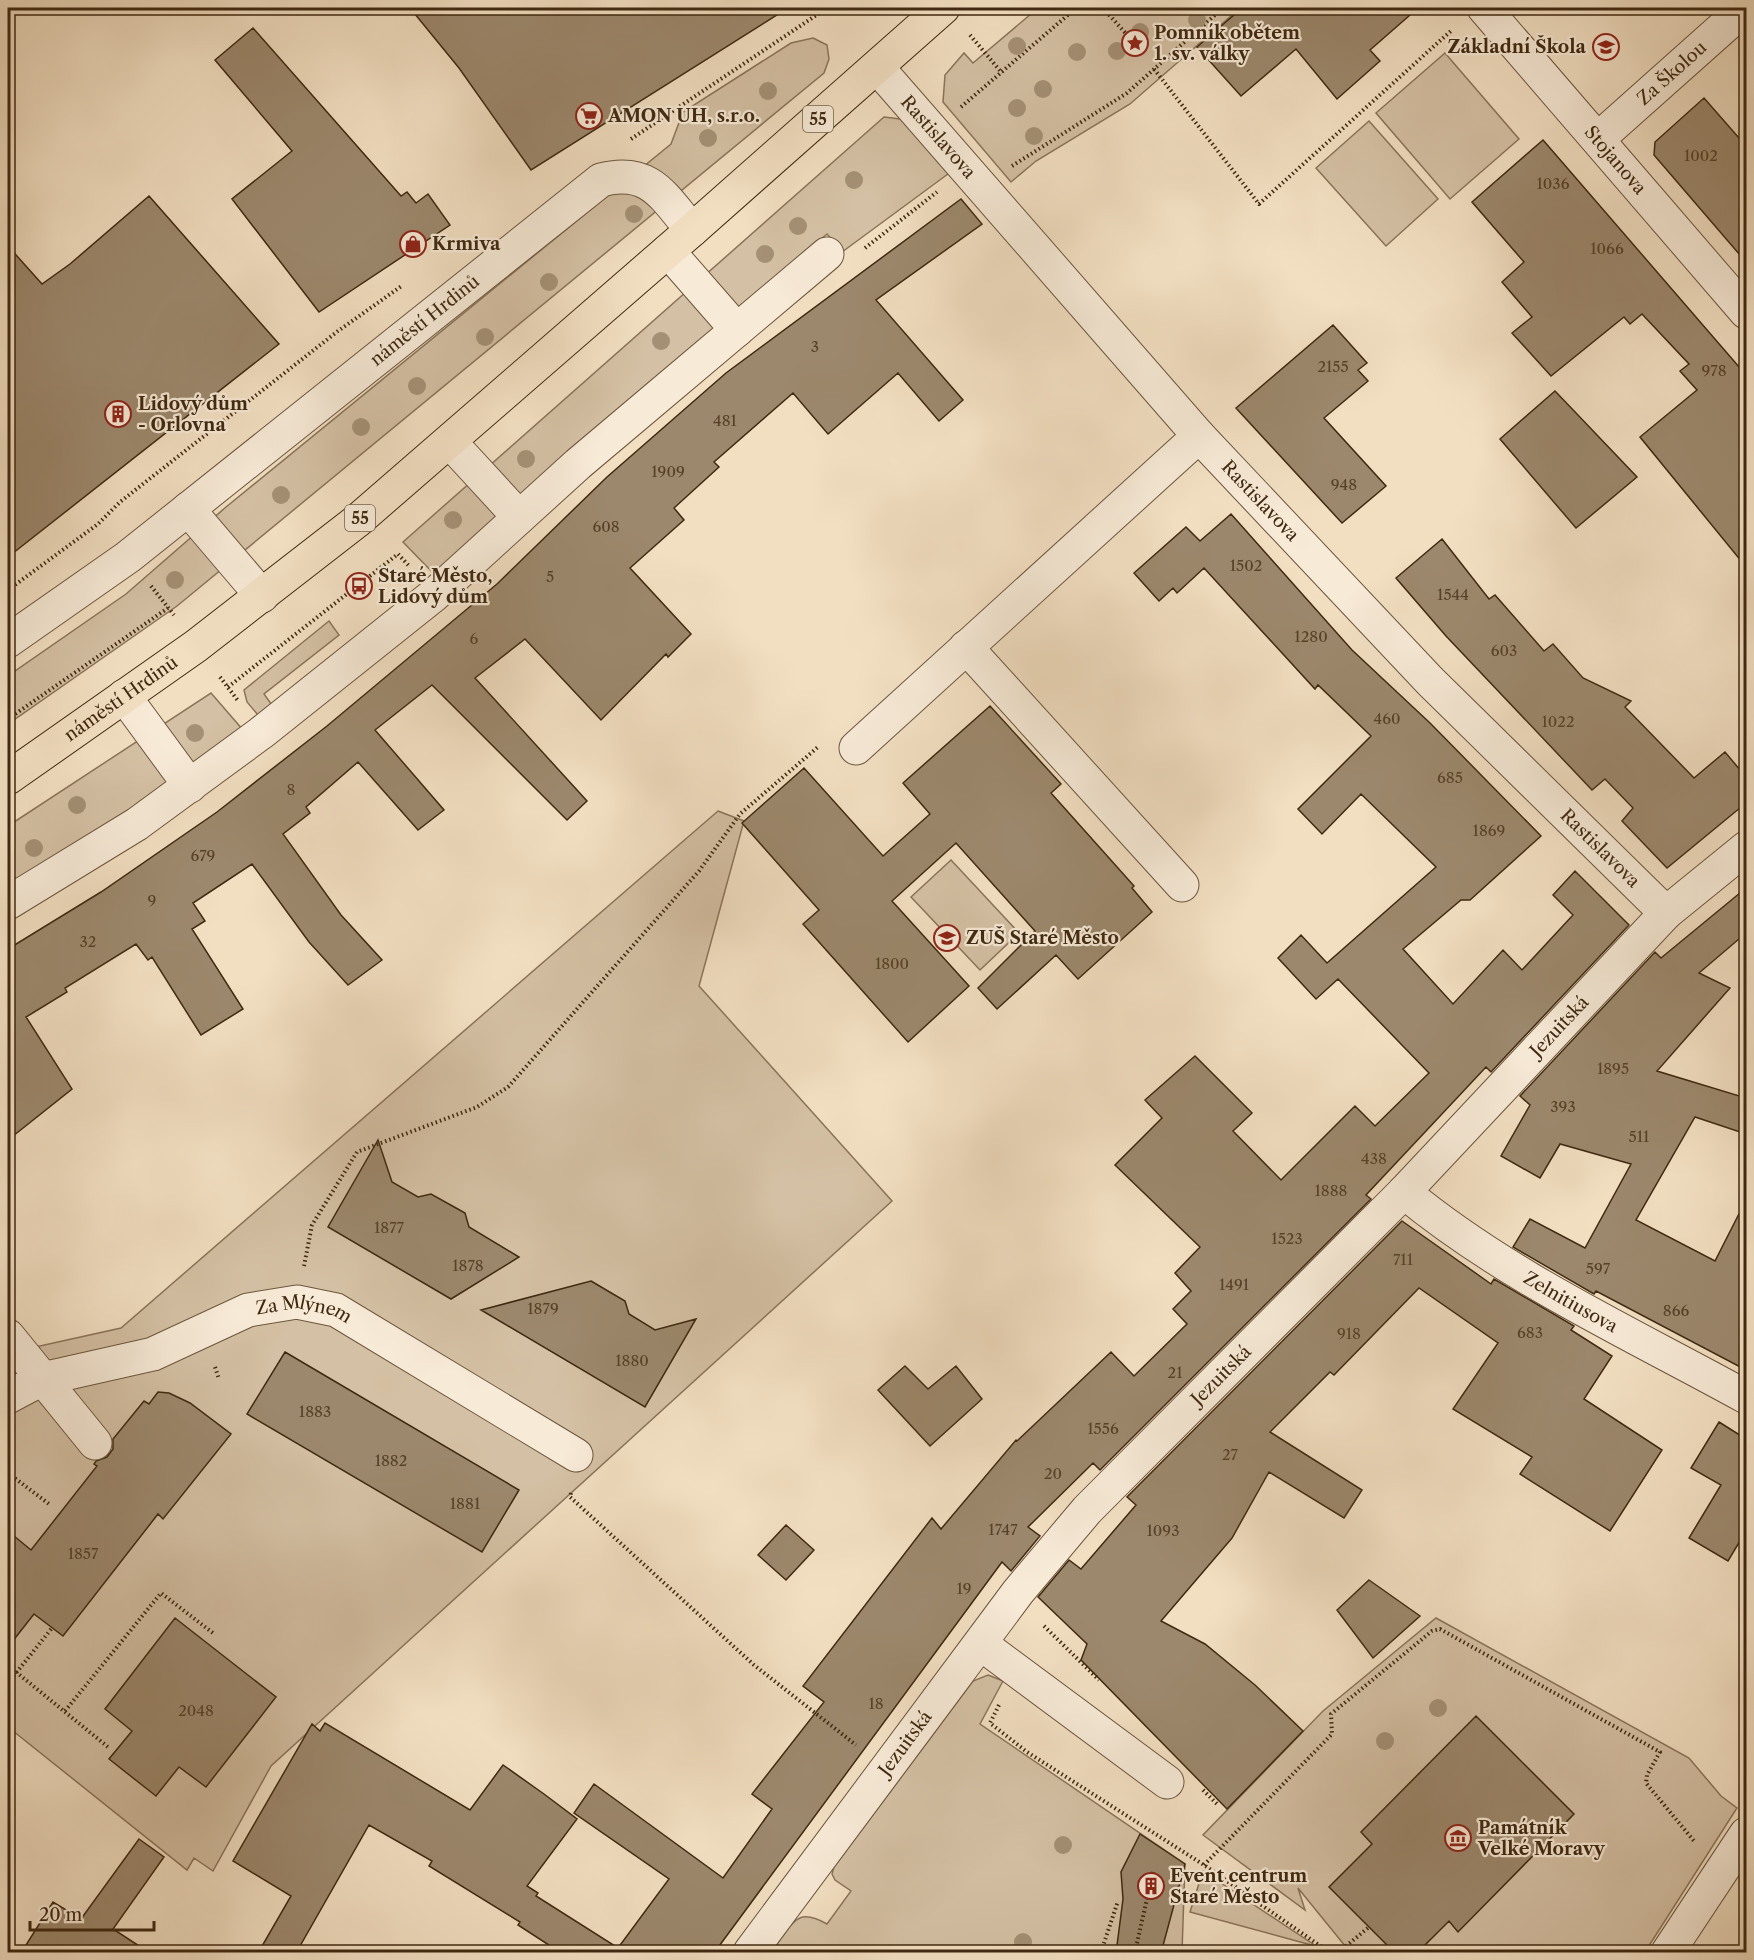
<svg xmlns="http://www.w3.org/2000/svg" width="1754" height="1960" font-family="'Libre Caslon Text',serif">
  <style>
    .green { fill: #d4c0a4; stroke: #8a745a; stroke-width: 1.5 }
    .building { fill: #9c886d; stroke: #3f2911; stroke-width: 1.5 }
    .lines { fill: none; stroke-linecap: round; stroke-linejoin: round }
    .minor-casing { stroke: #6c563d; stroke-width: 35 }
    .major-casing { stroke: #3f2911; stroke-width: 35 }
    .path { stroke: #3f2911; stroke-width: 4; stroke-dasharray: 1.5 3; stroke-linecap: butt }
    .minor { stroke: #f7ead7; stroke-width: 33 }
    .major { stroke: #f2dfc2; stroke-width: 33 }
    .tree { fill: #a49075 }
    .labels { text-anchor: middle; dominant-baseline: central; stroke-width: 4.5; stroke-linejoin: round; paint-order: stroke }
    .number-label { font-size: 15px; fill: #564128 }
    .shield { fill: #f7ead7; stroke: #76634c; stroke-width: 1.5 }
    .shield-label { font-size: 16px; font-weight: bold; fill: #3f2911 }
    .poi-label { font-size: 18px; font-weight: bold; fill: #3f2911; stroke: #f7ead7; text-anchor: start }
    .street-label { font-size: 18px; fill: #3f2911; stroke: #f7ead7 }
  </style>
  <rect width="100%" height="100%" fill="#f2dfc2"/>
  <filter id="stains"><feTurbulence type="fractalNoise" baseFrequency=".00333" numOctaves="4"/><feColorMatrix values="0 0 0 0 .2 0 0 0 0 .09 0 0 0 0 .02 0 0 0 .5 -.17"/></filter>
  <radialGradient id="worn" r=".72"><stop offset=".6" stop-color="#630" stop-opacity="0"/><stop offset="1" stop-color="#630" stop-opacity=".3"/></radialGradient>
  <path class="green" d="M1038,8H1240L1130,104L1036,161L1011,182L943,102L945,75L964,53L973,63Z
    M813,38L827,45L829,59L824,73L177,606L8,724V676L126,594L226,507L671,144L683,112L791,43Z
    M1445,53L1519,139L1450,199L1376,113Z
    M884,117L900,119L912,127L952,171L842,252L827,234L645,386L437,577L403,542Z
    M1369,121L1438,199L1386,246L1316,168Z
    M329,621L339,635L264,694L274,708L258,715L247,702L244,690Z
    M211,693L243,730L132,815L8,891V826Z
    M718,811L744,821L699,986L892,1201L271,1766L213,1871L194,1858L187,1870L8,1727V1353L121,1328Z
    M951,860L1019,933L980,970L911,897Z
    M1436,1618L1689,1758L1721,1796L1737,1808L1645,1952H1350L1298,1888L1305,1910L1203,1835L1323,1711Z
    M988,1675L1003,1681L980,1724L1185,1864L1182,1952H789L777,1944C795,1920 798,1908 827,1924L851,1891L835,1880L832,1874L834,1867L973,1681Z
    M1203,1871L1313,1944L1315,1946L1190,1912Z"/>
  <path class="building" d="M410,8H788L531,170L459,68Z
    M1242,8H1418L1370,50L1380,61L1337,99L1296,49L1241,96L1197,47Z
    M253,28L401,196L407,192L416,203L428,194L450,225L319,312L232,199L292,151L215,60Z
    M1704,98L1746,146V262L1654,155L1655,142Z
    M1543,140L1746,375V567L1640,437L1697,390L1680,371L1689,364L1642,314L1630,324L1624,317L1551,376L1512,333L1532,317L1502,282L1524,262L1472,202Z
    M149,196L279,344L8,557V246L42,284L70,264Z
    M961,199L982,224L876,300L963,400L939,421L898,373L828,434L793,393L714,462L719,467L674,508L684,520L630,568L691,634L668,657L666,654L601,720L525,639L475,678L587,801L567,820L432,685L375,730L444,810L418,830L358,762L306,807L310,813L283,834L341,915L382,960L348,985L309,942L252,864L193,903L205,921L192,929L243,1009L201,1035L152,957L148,960L136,944L65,988L67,992L26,1017L72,1089L8,1140V949L101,892L217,812L327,726L497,584L607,477L726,373Z
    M1333,325L1367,363L1358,370L1368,381L1324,418L1386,486L1342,523L1236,408Z
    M1555,391L1637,477L1576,528L1500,439Z
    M1231,514L1352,650L1430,723L1541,836L1470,900H1461L1403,949L1453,1004L1503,950L1522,970L1573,915L1553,895L1575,871L1629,925L1491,1072L1486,1067L1366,1195L1371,1199L1100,1470L1093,1463L1028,1527L1040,1536L1011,1571L1002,1562L714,1953H561L518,1925L520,1922L429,1866L432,1861L369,1825L296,1953H258L291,1896L233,1861L312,1724L320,1731L325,1723L470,1810L503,1765L544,1794L577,1819L527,1886L538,1893L536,1896L618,1948L669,1879L574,1813L594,1784L723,1878L772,1809L752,1794L824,1702L803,1686L932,1518L941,1529L1016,1440L1017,1441L1111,1352L1134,1376L1187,1324L1173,1309L1191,1291L1175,1273L1200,1247L1115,1165L1162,1118L1145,1100L1195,1056L1252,1113L1233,1131L1281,1180L1355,1106L1375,1126L1429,1073L1338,979L1316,999L1278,958L1301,935L1327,963L1436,867L1361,794L1322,834L1298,809L1371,736L1318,685L1315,689L1204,568L1177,593L1173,588L1159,601L1134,573L1186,527L1200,541Z
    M1442,539L1489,599L1495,595L1544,651L1553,644L1583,678L1631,701L1625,707L1694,778L1725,752L1746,777V803L1667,868L1622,821L1633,808L1605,779L1592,790L1446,636L1396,578Z
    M990,706L1061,784L1051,793L1134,886L1132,888L1152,912L1078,979L1056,955L997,1009L978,988L1035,931L956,843L892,901L969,986L908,1042L803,924L819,910L742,823L804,768L883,856L930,814L903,783Z
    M1746,888V933L1699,973L1730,988L1657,1071L1746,1098V1134L1695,1117L1636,1220L1715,1261L1746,1200V1370L1596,1291L1594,1294L1513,1247L1530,1219L1585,1248L1631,1164L1560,1144L1540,1178L1501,1156L1530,1105L1520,1096L1655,952L1661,958Z
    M378,1140L392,1182L418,1197L431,1194L456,1208L465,1213L469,1227L519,1257L451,1299L328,1227Z
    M1402,1221L1491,1284L1494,1279L1574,1326L1571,1330L1612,1356L1584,1399L1662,1450L1610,1531L1520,1474L1532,1457L1453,1409L1498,1343L1419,1288L1334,1375L1330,1372L1270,1432L1362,1490L1344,1518L1269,1472L1232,1538L1161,1621L1205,1644L1255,1685L1303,1731L1227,1809L1081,1660L1087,1644L1038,1597L1069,1560L1081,1569L1136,1505L1127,1497Z
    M591,1281L625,1301L629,1314L655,1330L696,1319L645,1407L481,1310Z
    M285,1352L519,1490L482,1552L247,1414Z
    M905,1366L928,1389L956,1366L982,1399L930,1446L878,1390Z
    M158,1392L169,1393L190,1403L231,1434L163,1519L158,1514L63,1636L34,1614L8,1647V1531L31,1550L97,1466L94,1464L96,1461L107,1457L113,1449V1439L144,1401L149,1404Z
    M1719,1422L1746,1439V1531L1728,1561L1689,1538L1721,1485L1691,1468Z
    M786,1525L814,1550L786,1580L758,1555Z
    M1369,1580L1420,1616L1373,1658L1337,1610Z
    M175,1618L276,1697L206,1787L179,1767L156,1796L109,1759L132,1731L105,1709Z
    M1476,1716L1574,1814L1458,1932L1449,1921L1417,1953H1395L1329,1887L1372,1844L1361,1832Z
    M1140,1834L1185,1864L1161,1953H1116L1123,1899L1121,1872Z
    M139,1839L164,1857L113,1929L150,1953H21L53,1902L81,1919Z"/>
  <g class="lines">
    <defs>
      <g id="minor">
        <path id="s1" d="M1484,8L1746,312"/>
        <path id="s2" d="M877,67L1199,436L1430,681L1666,913"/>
        <path id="s3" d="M1598,139L1745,8"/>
        <path d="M668,251L737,330"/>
        <path d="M450,442L519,517"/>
        <path d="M188,509L262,596"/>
        <path id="s4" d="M8,641L128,557L601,180C650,167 664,197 692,230"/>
        <path d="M966,647L1182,885"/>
        <path d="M124,696L190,786"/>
        <path d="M856,748L1199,436"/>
        <path d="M8,903L137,824L261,733L434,595L578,464L827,254"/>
        <path id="s5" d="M1404,1192C1507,1277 1630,1333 1746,1397"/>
        <path d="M8,1336L95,1443"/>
        <path id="s6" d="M8,1397L42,1379L153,1354L248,1310L297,1302L336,1310L576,1455"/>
        <path d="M981,1644L1167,1782"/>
        <path id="s7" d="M750,1952L1018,1592L1087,1510L1404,1192L1666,913L1746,848"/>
        <path d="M1668,1952L1746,1834"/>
      </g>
      <g id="major">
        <path id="s8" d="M8,778L196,646L357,521L692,230L943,8"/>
      </g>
    </defs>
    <use href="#minor" class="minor-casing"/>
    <use href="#major" class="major-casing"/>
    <path class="path" d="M1103,8L1129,37
      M970,35L1002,73
      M1154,69L1259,204L1452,30
      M961,107L1076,8
      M631,139L827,8
      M1012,166L1127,93L1223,8
      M865,248L937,192
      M1740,351L1746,358
      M151,586L174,615
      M8,590L98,524L120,502L338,331L403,285
      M220,677L239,702
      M228,687L398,554L410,567
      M8,719L168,608
      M304,1266L312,1225L357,1152L477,1107L508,1087L699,871L740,814L818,747
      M215,1367L219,1379
      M8,1473L49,1504
      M571,1493L570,1497L754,1665L856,1745
      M1044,1626L1099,1680
      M16,1672L108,1747
      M8,1683L52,1628
      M999,1705L990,1723L1027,1752L1204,1865L1329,1952
      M65,1711L161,1593L213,1633
      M1203,1790L1218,1805
      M1204,1865L1332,1734L1331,1714L1432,1631L1440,1629L1660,1752L1647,1775L1646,1783L1694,1841
      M1101,1952L1118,1901
      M1135,1952L1153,1872
      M1339,1952L1369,1927"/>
    <use href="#minor" class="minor"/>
    <use href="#major" class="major"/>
  </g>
  <g class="tree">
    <circle cx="1197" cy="20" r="9"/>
    <circle cx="1140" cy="32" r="9"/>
    <circle cx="1017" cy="46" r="9"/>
    <circle cx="1117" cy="51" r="9"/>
    <circle cx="1077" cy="52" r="9"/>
    <circle cx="1043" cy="89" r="9"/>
    <circle cx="768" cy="91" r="9"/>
    <circle cx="1017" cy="108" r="9"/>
    <circle cx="1034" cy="136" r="9"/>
    <circle cx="708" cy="138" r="9"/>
    <circle cx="854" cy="180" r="9"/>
    <circle cx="634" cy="214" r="9"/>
    <circle cx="798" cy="226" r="9"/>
    <circle cx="765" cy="254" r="9"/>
    <circle cx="549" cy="282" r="9"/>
    <circle cx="485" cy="337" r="9"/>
    <circle cx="661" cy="341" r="9"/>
    <circle cx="417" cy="386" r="9"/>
    <circle cx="361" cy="427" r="9"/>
    <circle cx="526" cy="459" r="9"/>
    <circle cx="281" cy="495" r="9"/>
    <circle cx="453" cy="520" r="9"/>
    <circle cx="175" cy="580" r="9"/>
    <circle cx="195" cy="733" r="9"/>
    <circle cx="77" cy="805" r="9"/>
    <circle cx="34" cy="848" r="9"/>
    <circle cx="1438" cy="1708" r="9"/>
    <circle cx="1385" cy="1741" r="9"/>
    <circle cx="1063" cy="1845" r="9"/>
    <circle cx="1023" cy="1942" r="9"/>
  </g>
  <defs>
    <symbol id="sight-ring" viewBox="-11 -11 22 22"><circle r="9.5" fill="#f7ead7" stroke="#8f2418" stroke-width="1.5"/><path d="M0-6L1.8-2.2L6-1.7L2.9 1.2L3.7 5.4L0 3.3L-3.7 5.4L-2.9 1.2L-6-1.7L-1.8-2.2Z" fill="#8f2418"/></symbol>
    <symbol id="school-ring" viewBox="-11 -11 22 22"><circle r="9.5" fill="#f7ead7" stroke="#8f2418" stroke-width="1.5"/><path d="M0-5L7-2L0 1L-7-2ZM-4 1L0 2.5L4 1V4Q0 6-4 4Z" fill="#8f2418"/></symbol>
    <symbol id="supermarket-ring" viewBox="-11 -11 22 22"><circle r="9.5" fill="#f7ead7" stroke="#8f2418" stroke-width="1.5"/><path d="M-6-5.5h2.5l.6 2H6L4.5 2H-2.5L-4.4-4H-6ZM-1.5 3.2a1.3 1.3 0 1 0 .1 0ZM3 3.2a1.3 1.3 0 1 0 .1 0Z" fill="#8f2418"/></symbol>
    <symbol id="shop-ring" viewBox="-11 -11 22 22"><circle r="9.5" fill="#f7ead7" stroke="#8f2418" stroke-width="1.5"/><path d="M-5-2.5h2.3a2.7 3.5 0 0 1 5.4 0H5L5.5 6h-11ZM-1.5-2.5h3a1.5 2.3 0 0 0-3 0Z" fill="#8f2418"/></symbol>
    <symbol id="building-ring" viewBox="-11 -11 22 22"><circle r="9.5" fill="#f7ead7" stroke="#8f2418" stroke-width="1.5"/><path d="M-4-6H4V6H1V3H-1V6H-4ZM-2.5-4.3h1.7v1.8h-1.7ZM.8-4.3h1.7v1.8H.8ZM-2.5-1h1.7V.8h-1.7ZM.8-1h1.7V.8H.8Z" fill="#8f2418"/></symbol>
    <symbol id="bus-ring" viewBox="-11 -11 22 22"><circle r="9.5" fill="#f7ead7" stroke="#8f2418" stroke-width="1.5"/><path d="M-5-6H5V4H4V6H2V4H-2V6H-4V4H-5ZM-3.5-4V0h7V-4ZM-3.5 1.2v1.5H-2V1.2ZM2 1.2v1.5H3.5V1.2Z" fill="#8f2418"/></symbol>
    <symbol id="museum-ring" viewBox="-11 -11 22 22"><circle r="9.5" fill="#f7ead7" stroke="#8f2418" stroke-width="1.5"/><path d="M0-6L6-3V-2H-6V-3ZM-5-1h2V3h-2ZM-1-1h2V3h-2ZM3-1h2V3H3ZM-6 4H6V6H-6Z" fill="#8f2418"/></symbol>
  </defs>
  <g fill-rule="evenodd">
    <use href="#sight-ring" x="1120" y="28" width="30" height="30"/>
    <use href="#school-ring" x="1591" y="32" width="30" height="30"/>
    <use href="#supermarket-ring" x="574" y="101" width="30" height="30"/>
    <use href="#shop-ring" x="398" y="229" width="30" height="30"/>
    <use href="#building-ring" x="103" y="399" width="30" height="30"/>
    <use href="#bus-ring" x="344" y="571" width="30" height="30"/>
    <use href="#school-ring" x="932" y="923" width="30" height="30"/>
    <use href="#museum-ring" x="1443" y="1823" width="30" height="30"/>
    <use href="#building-ring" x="1136" y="1871" width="30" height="30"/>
  </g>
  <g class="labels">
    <g class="number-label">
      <text x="1701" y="155">1002</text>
      <text x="1553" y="183">1036</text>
      <text x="1607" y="248">1066</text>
      <text x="815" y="346">3</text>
      <text x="1333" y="366">2155</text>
      <text x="1714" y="370">978</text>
      <text x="725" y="420">481</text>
      <text x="668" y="471">1909</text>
      <text x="1344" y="484">948</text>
      <text x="606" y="526">608</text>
      <text x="1246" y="565">1502</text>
      <text x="550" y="576">5</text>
      <text x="1453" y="594">1544</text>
      <text x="1311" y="636">1280</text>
      <text x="474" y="638">6</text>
      <text x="1504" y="650">603</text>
      <text x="1387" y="718">460</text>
      <text x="1558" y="721">1022</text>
      <text x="1450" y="777">685</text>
      <text x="291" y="789">8</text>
      <text x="1489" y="830">1869</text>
      <text x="203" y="855">679</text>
      <text x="152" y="900">9</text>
      <text x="88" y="941">32</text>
      <text x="892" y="963">1800</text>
      <text x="1613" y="1068">1895</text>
      <text x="1563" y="1106">393</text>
      <text x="1639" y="1136">511</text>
      <text x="1374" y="1158">438</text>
      <text x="1331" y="1190">1888</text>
      <text x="389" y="1227">1877</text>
      <text x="1287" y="1238">1523</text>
      <text x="1403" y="1259">711</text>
      <text x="468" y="1265">1878</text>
      <text x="1598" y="1268">597</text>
      <text x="1234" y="1284">1491</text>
      <text x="543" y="1308">1879</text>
      <text x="1676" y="1310">866</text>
      <text x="1530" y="1332">683</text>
      <text x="1349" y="1333">918</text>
      <text x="632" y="1360">1880</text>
      <text x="1175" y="1372">21</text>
      <text x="315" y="1411">1883</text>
      <text x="1103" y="1428">1556</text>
      <text x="1230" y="1454">27</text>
      <text x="391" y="1460">1882</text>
      <text x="1053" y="1473">20</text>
      <text x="465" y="1503">1881</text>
      <text x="1003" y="1529">1747</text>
      <text x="1163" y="1530">1093</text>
      <text x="83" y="1553">1857</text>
      <text x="964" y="1588">19</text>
      <text x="876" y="1703">18</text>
      <text x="196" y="1710">2048</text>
    </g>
    <g class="shield">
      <rect x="803" y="106" width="30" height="26" rx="4.5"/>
      <rect x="345" y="505" width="30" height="26" rx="4.5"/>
    </g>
    <g class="shield-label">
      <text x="818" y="119">55</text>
      <text x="360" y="518">55</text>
    </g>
    <g class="poi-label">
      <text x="1154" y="33">Pomník obětem<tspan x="1154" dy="21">1. sv. války</tspan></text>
      <text x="1586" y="47" text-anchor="end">Základní Škola</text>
      <text x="608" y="116">AMON UH, s.r.o.</text>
      <text x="432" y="244">Krmiva</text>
      <text x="138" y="404">Lidový dům<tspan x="138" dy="21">- Orlovna</tspan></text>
      <text x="378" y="576">Staré Město,<tspan x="378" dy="21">Lidový dům</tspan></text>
      <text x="966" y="938">ZUŠ Staré Město</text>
      <text x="1478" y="1828">Památník<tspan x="1478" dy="21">Velké Moravy</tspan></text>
      <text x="1170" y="1876">Event centrum<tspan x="1170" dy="21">Staré Město</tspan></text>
    </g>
    <g class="street-label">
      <text stroke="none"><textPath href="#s3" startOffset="99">Za Školou</textPath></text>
      <text stroke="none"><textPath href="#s2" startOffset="93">Rastislavova</textPath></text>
      <text stroke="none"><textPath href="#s1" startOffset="201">Stojanova</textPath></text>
      <text stroke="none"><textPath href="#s4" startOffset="526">náměstí Hrdinů</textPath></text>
      <text stroke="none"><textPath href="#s2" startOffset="579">Rastislavova</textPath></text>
      <text stroke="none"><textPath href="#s8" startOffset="138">náměstí Hrdinů</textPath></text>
      <text stroke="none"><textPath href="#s2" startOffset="1065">Rastislavova</textPath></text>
      <text stroke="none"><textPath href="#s7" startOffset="1232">Jezuitská</textPath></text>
      <text stroke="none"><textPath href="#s5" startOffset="200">Zelnitiusova</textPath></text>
      <text stroke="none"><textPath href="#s6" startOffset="314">Za Mlýnem</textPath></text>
      <text stroke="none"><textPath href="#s7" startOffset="746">Jezuitská</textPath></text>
      <text stroke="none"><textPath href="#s7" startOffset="260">Jezuitská</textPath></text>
    </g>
  </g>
  <rect width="1754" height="1960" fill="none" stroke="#f2dfc2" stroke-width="30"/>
  <rect x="9" y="9" width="1736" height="1942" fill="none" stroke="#3f2911" stroke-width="3"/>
  <rect x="15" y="15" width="1724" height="1930" fill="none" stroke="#3f2911" stroke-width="1.5"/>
  <path d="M30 1921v9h124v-9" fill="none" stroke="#3f2911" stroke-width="3"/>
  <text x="39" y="1921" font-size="18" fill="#3f2911" stroke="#f7ead7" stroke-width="4.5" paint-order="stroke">20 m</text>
  <rect width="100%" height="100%" filter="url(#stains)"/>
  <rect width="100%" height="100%" fill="url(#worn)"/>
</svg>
